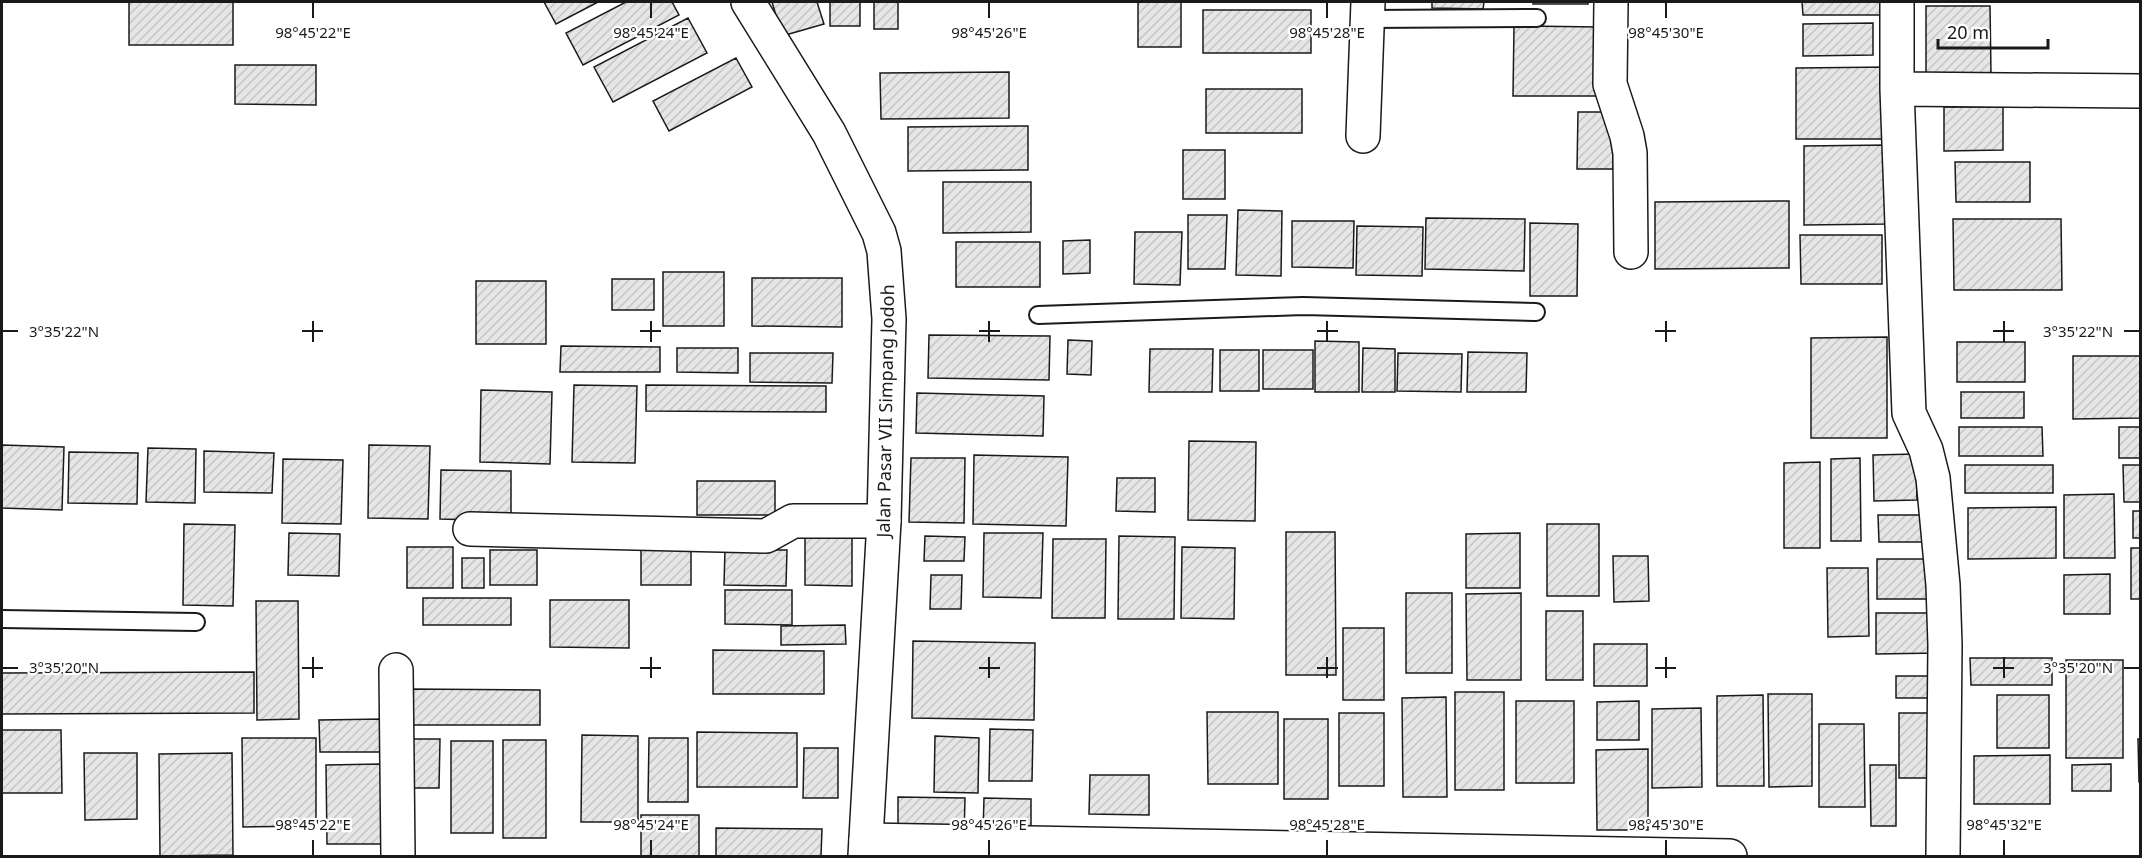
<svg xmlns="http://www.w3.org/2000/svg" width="2142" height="858" font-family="'Noto Sans',sans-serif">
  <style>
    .building { fill: url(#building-hatch); stroke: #1a1a1a; stroke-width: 1.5 }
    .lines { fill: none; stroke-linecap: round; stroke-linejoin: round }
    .service-casing { stroke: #1a1a1a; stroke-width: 20 }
    .minor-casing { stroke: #1a1a1a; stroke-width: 36 }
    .primary-casing { stroke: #1a1a1a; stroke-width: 36 }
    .service { stroke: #fff; stroke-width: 16 }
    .minor { stroke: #fff; stroke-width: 33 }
    .primary { stroke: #fff; stroke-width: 33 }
    .ticks { fill: none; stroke: #1a1a1a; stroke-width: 2 }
    .labels { text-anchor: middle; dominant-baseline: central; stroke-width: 4.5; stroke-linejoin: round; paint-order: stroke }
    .street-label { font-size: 18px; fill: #1a1a1a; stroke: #fff }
    .ticks-label { font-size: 15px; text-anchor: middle; fill: #1a1a1a; stroke: #fff; stroke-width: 4.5; stroke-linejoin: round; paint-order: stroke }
  </style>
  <defs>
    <pattern id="building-hatch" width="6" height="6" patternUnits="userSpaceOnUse" patternTransform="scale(1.5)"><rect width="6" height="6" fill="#e6e6e6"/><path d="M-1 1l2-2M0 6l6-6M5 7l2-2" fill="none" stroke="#c5c5c5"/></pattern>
  </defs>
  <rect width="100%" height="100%" fill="#fff"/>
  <path class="building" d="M129,2H233V45H129Z
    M544,2H598L556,24Z
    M626,2H672L679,15L583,65L566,33Z
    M772,2H817L824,24L782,36Z
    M830,2H860V26H830Z
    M874,2H898V29H874Z
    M1138,2H1181V47H1138Z
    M1432,2H1484L1483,9L1432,8Z
    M1533,2H1588V4H1533Z
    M1802,2H1884V15H1803Z
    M1926,6H1990L1991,74H1926Z
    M1203,10H1311V53H1203Z
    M688,18L707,53L613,102L594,67Z
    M1873,23V55L1803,56V24Z
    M1514,26L1599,27L1597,96H1513Z
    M736,58L752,87L669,131L653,101Z
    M235,65H316V105L235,104Z
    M1890,67V139H1796V68Z
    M1009,72V118L881,119L880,73Z
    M1206,89H1302V133H1206Z
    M1944,107H2003V150L1944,151Z
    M1578,112H1613V169H1577Z
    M1028,126V170L908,171V127Z
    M1888,145L1889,224L1804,225V146Z
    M1183,150H1225V199H1183Z
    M1955,162H2030V202H1956Z
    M943,182H1031V232L943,233Z
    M1789,201V268L1655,269V202Z
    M1238,210L1282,211L1281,276L1236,275Z
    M1188,215H1227L1225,269H1188Z
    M1426,218L1525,219L1524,271L1425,269Z
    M1953,219H2061L2062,290H1954Z
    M1292,221H1354L1353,268L1292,267Z
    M1530,223L1578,224L1577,296H1530Z
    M1357,226L1423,227L1422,276L1356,275Z
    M1135,232H1182L1180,285L1134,284Z
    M1800,235H1882V284H1801Z
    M1090,240V273L1063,274V241Z
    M956,242H1040V287H956Z
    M663,272H724V326H663Z
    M752,278H842V327L752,326Z
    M612,279H654V310H612Z
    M476,281H546V344H476Z
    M929,335L1050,336L1049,380L928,378Z
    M1887,337V438H1811V338Z
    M1068,340L1092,341L1091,375L1067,374Z
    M1315,341L1359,342V392H1315Z
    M1957,342H2025V382H1957Z
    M561,346L660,347V372H560Z
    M677,348H738V373L677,372Z
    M1363,348L1395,349V392H1362Z
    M1150,349H1213L1212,392H1149Z
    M1220,350H1259V391H1220Z
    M1263,350H1313V389H1263Z
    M1468,352L1527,353L1526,392H1467Z
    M750,353H833L832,383L750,382Z
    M1398,353L1462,354L1461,392L1397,391Z
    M2073,356H2140V418L2073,419Z
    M574,385L637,386L635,463L572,462Z
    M646,385L826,386V412L646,411Z
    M481,390L552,392L550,464L480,462Z
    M1961,392H2024V418H1961Z
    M917,393L1044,396L1043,436L916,433Z
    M1959,427H2042L2043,456H1959Z
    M2119,427H2140V458H2119Z
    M1189,441L1256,442L1255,521L1188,520Z
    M2,445L64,447L62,510L2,508Z
    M369,445L430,446L428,519L368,518Z
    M148,448L196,449L195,503L146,502Z
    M204,451L274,453L272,493L204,492Z
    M69,452L138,453L137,504L68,503Z
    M1916,454L1917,500L1874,501L1873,455Z
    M974,455L1068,457L1066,526L973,524Z
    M911,458H965L964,523L909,522Z
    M1860,458L1861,541H1831V459Z
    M283,459L343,460L341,524L282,523Z
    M1820,462V548H1784V463Z
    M1965,465H2053V493H1965Z
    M2123,465H2140V502H2124Z
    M441,470L511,471V521L440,519Z
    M1117,478H1155V512L1116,511Z
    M697,481H775V515H697Z
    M2114,494L2115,558H2064V495Z
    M2056,507V558L1968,559V508Z
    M2133,511H2140V538H2133Z
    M1878,515H1931L1932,542H1879Z
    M184,524L235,525L233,606L183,605Z
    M1547,524H1599V596H1547Z
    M1286,532H1335L1336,675H1286Z
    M289,533L340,534L339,576L288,575Z
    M984,533H1043L1041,598L983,597Z
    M1520,533V588H1466V534Z
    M925,536L965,537L964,561H924Z
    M1119,536L1175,537L1174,619H1118Z
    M805,537H852V586L805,585Z
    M1053,539H1106L1105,618H1052Z
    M641,541L691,542V585H641Z
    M407,547H453V588H407Z
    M1182,547L1235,548L1234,619L1181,618Z
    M2131,548H2140V599H2131Z
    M490,550H537V585H490Z
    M725,550H787L786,586L724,585Z
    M1613,556H1648L1649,601L1614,602Z
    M462,558H484V588H462Z
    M1877,559H1933V599H1877Z
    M1827,568H1868L1869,636L1828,637Z
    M2110,574V614H2064V575Z
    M931,575H962L961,609H930Z
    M725,590H792V625L725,624Z
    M1406,593H1452V673H1406Z
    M1521,593V680H1467L1466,594Z
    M423,598H511V625H423Z
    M550,600H629V648L550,647Z
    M256,601H298L299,719L257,720Z
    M1546,611H1583V680H1546Z
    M1876,613H1937L1938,653L1876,654Z
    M845,625L846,644L781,645V626Z
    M1343,628H1384V700H1343Z
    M913,641L1035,643L1034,720L912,718Z
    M1594,644H1647V686H1594Z
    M713,650L824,651V694H713Z
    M1970,658H2052V685H1971Z
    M2066,660H2123V758H2066Z
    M254,672V713L2,714V673Z
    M1896,676H1937V698H1896Z
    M409,689L540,690V725H409Z
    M1455,692H1504V790H1455Z
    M1768,694H1812V786L1769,787Z
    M1763,695L1764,786H1717V696Z
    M1997,695H2049V748H1997Z
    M1446,697L1447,797H1403L1402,698Z
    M1516,701H1574V783H1516Z
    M1639,701V740H1597V702Z
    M1701,708L1702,787L1652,788V709Z
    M1207,712H1278V784H1208Z
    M1339,713H1384V786H1339Z
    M1899,713H1939V778H1899Z
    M383,719L384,752H320L319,720Z
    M1284,719H1328V799H1284Z
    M1819,724H1864L1865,807H1819Z
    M990,729L1033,730L1032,781H989Z
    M2,730H61L62,793H2Z
    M697,732L797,733V787H697Z
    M582,735L638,736V822H581Z
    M935,736L979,738L978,793L934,792Z
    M242,738H316V826L243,827Z
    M649,738H688V802H648Z
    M402,739H440L439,788H402Z
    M2138,739H2140V782H2139Z
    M503,740H546V838H503Z
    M451,741H493V833H451Z
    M804,748H838V798H803Z
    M1648,749V830H1597L1596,750Z
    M84,753H137V819L85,820Z
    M232,753L233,855L160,856L159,754Z
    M2050,755V804H1974V756Z
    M381,764L382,844H327L326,765Z
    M2111,764V791H2072V765Z
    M1870,765H1896V826H1871Z
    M1090,775H1149V815L1089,814Z
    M898,797L965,798L964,837L898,836Z
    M984,798L1031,799V833L983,832Z
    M641,815H699V856H641Z
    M716,828L822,829L821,856H716Z"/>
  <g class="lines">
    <defs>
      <path id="service" d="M1367,19L1537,18
        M1038,315L1303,306L1536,312
        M2,619L196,622"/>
      <path id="minor" d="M1611,2L1610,84L1627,136L1630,153L1631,252
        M1897,2V89L1909,413L1926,450L1933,478L1943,585L1945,645L1943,856
        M1897,89L2140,91
        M1363,136L1368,2
        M470,529L766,536L793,521H884
        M396,670L398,856
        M866,840L1730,856"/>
      <path id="primary" d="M748,2L829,133L879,233L884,251L889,319L884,521L865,856"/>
    </defs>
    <use href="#service" class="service-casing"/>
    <use href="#minor" class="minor-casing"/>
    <use href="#primary" class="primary-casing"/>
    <use href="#service" class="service"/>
    <use href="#minor" class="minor"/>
    <use href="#primary" class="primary"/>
  </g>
  <path class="ticks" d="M313,3V18M651,3V18M989,3V18M1327,3V18M1666,3V18M313,321V342M651,321V342M989,321V342M1327,321V342M1666,321V342M2004,321V342M3,331H18M302,331H323M640,331H661M979,331H1000M1317,331H1338M1655,331H1676M1993,331H2014M2124,331H2139M313,657V678M651,657V678M989,657V678M1327,657V678M1666,657V678M2004,657V678M3,668H18M302,668H323M640,668H661M979,668H1000M1317,668H1338M1655,668H1676M1993,668H2014M2124,668H2139M313,840V855M651,840V855M989,840V855M1327,840V855M1666,840V855M2004,840V855"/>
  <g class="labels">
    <g class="street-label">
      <text transform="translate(885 411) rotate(-89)">Jalan Pasar VII Simpang Jodoh</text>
    </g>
  </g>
  <g class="ticks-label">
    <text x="313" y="38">98°45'22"E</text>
    <text x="651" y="38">98°45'24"E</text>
    <text x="989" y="38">98°45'26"E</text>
    <text x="1327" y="38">98°45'28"E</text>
    <text x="1666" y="38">98°45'30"E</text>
    <text x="64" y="337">3°35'22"N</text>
    <text x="2078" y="337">3°35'22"N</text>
    <text x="64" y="673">3°35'20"N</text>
    <text x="2078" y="673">3°35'20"N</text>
    <text x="313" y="830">98°45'22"E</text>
    <text x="651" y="830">98°45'24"E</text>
    <text x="989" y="830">98°45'26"E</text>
    <text x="1327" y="830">98°45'28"E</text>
    <text x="1666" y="830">98°45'30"E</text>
    <text x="2004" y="830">98°45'32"E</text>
  </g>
  <rect width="2142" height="858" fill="none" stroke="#1a1a1a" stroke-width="6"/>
  <path d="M1938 39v9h110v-9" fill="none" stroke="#1a1a1a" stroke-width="3"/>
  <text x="1947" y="39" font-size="18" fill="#1a1a1a" stroke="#ffffff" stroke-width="4.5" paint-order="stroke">20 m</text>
</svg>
